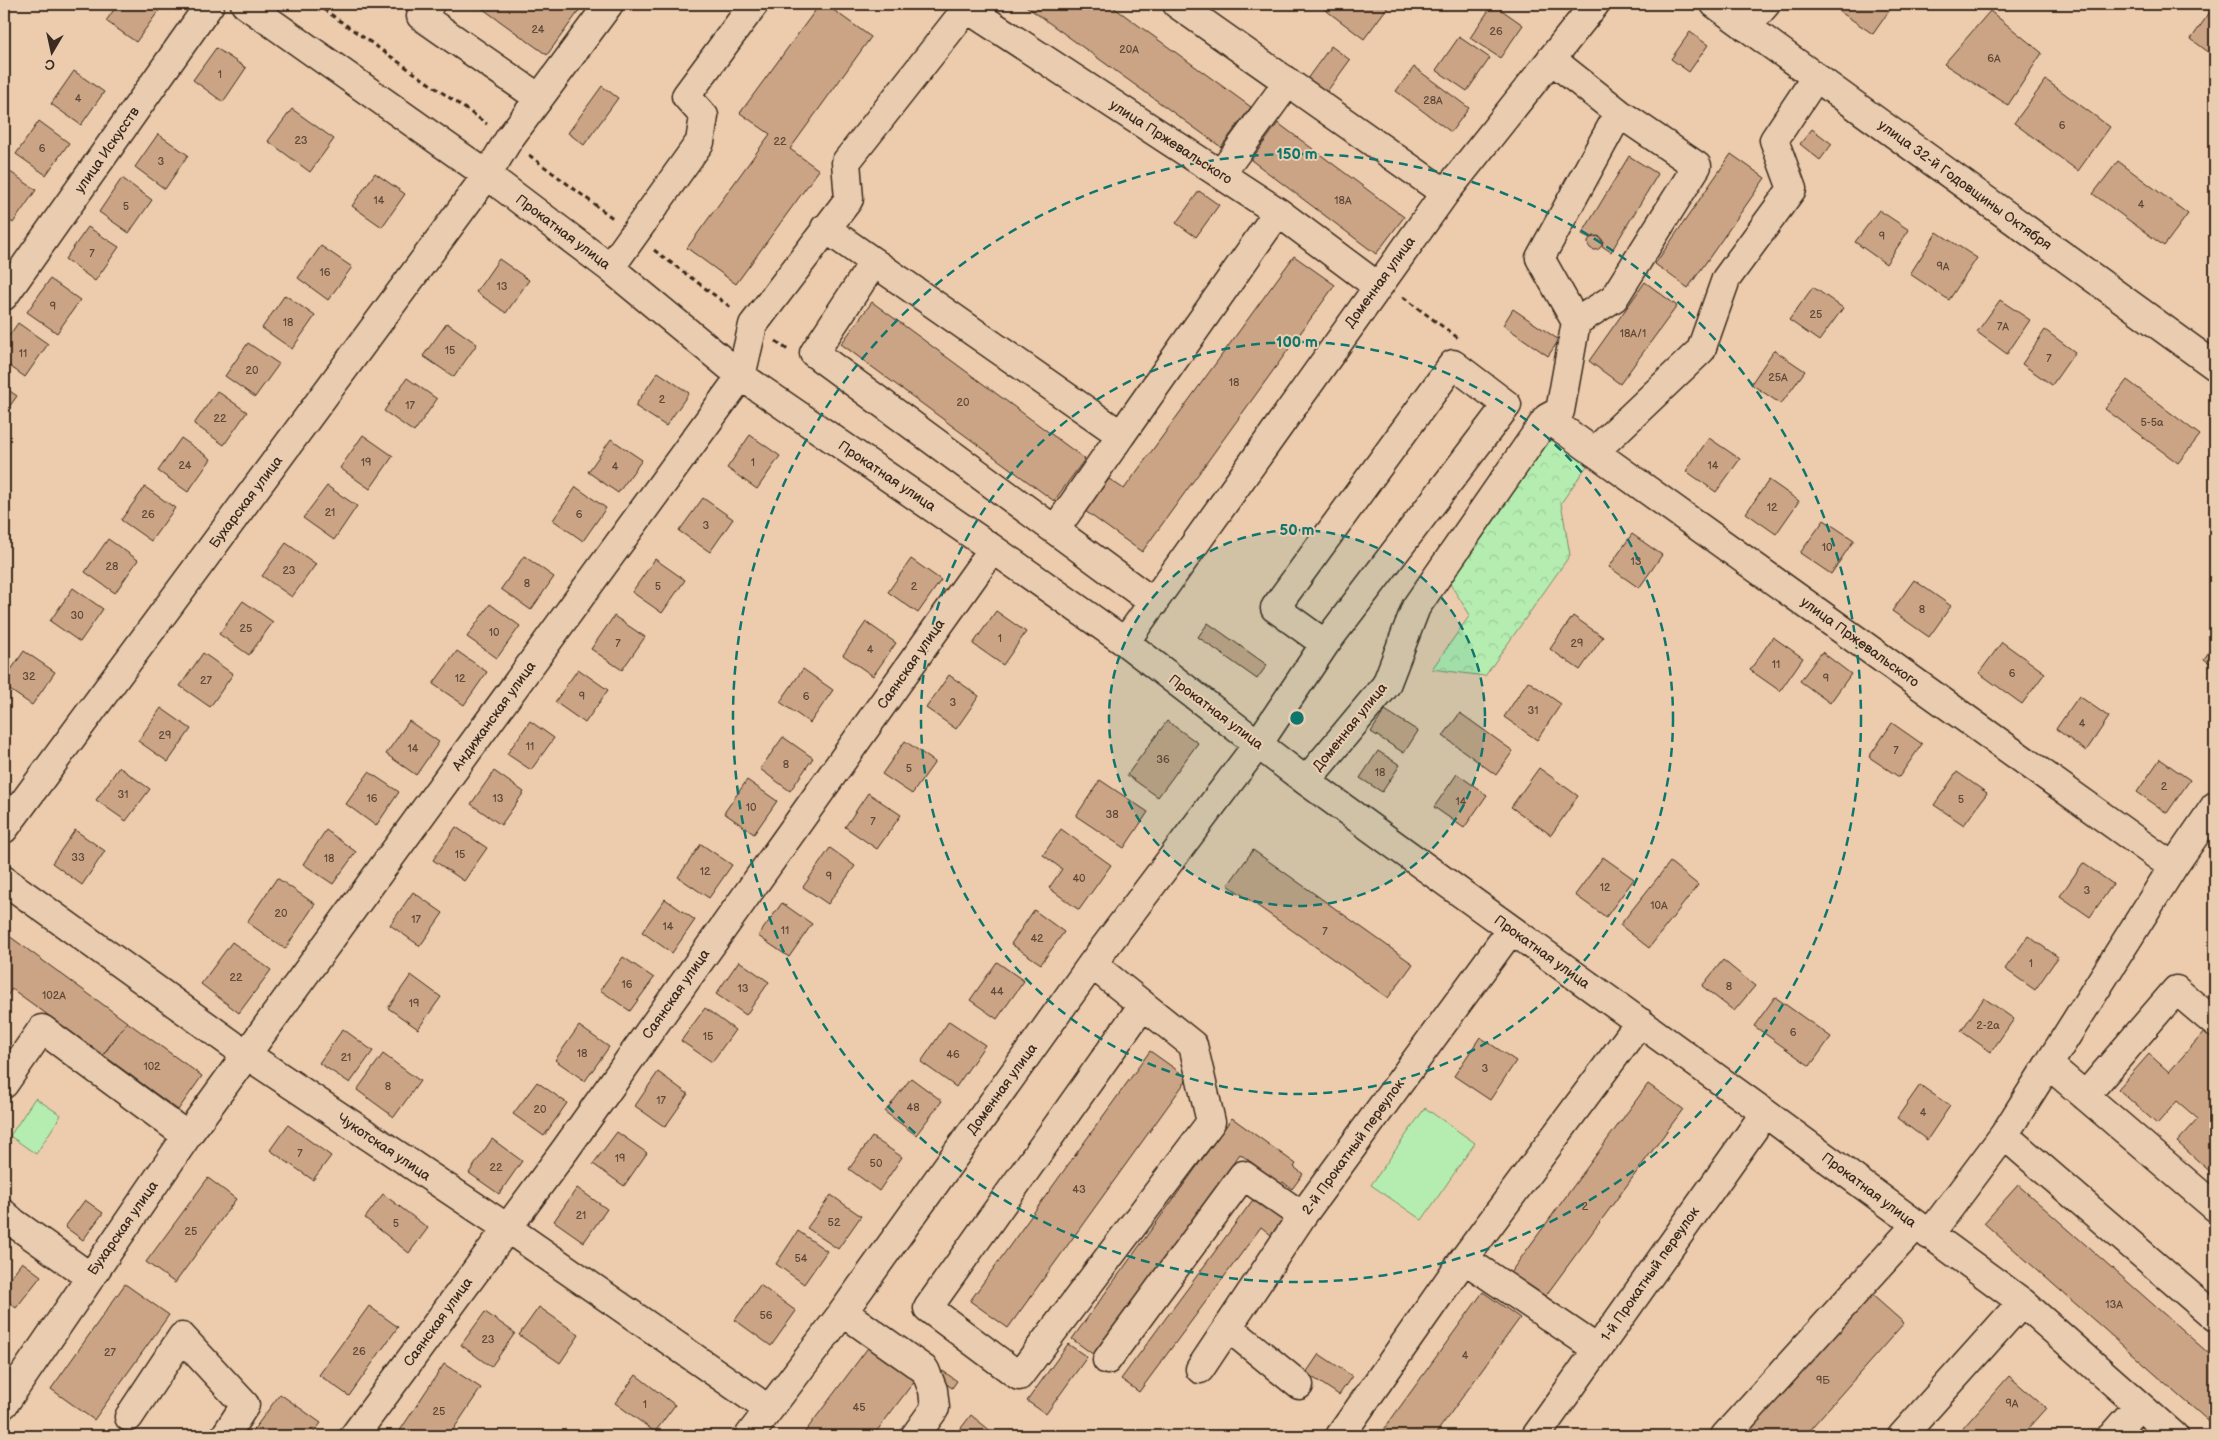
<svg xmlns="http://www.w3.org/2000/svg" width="2219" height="1440" font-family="'Balsamiq Sans',sans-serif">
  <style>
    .forest { fill: url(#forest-crowns); stroke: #788c68 }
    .green { fill: #b5edb1; stroke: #788c68 }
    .building { fill: #caa485; stroke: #3b2a1e }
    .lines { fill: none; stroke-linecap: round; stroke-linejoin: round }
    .minor-casing { stroke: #3b2a1e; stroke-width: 31 }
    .major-casing { stroke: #3b2a1e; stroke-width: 31 }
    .path { stroke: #3b2a1e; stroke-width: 3; stroke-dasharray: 5 4; stroke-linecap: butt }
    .minor { stroke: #eacdb0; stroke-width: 28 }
    .major { stroke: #eacdb0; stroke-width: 28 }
    .ring { fill: none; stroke: #0f766e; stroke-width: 2.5; stroke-dasharray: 9 6 }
    .labels { text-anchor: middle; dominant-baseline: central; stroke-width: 4; stroke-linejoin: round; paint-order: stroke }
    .number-label { font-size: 11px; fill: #5f4838 }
    .street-label { font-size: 14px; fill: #3b2a1e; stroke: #eacdb0 }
    .centre { fill: #0f766e; stroke: #eacdb0; stroke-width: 2.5 }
    .ring-label { font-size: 15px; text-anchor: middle; font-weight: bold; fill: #0f766e; stroke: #eacdb0; stroke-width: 4; stroke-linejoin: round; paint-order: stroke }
  </style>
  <defs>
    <pattern id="forest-crowns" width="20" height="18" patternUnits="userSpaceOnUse" patternTransform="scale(1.25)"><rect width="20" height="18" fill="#b5edb1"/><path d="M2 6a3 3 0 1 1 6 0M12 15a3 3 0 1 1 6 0" fill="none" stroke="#9dcb98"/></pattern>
  </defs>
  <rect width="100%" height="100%" fill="#ecccad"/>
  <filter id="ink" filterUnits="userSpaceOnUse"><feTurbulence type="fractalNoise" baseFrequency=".02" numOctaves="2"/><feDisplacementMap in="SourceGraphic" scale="10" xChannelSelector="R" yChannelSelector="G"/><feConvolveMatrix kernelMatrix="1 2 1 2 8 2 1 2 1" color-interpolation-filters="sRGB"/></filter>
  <g filter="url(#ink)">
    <path class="forest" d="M1549,437L1589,463L1561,503L1570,555L1485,676L1432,669L1470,615L1447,579Z"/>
    <path class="green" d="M35,1098L61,1115L36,1154L10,1136Z
      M1425,1108L1475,1143L1422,1220L1371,1185Z"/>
    <path class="building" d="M118,4H152L160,9L136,42L106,21Z
      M476,4H584L547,55Z
      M820,4H825L871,37L790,149L819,170L736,284L687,248L770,134L740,113Z
      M1023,4H1109L1251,107L1221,147Z
      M1320,4H1390L1364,39L1319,5Z
      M1493,4L1523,25L1500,58L1470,38Z
      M1525,4H1537L1533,9Z
      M1844,4H1894L1873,34L1839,11Z
      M2215,5V57L2191,39Z
      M1990,11L2042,53L2008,105L1944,64Z
      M1690,32L1708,45L1689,72L1671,59Z
      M1459,37L1490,58L1467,91L1436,70Z
      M1331,46L1350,60L1323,97L1304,83Z
      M216,48L246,68L223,102L193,80Z
      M1414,67L1469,108L1451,132L1396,91Z
      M74,71L104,92L81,125L51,104Z
      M2046,80L2110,127L2078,171L2014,123Z
      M602,86L618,98L584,145L568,133Z
      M292,109L334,139L310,172L268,141Z
      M39,121L69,143L46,175L16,154Z
      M1278,123L1404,217L1376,254L1251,160Z
      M1812,129L1832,144L1820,160L1800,144Z
      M158,134L188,155L165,189L135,167Z
      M1731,154L1765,178L1688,288L1655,264Z
      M1629,156L1658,174L1611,252L1602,246L1603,241L1599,236L1590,238L1582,234Z
      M2118,161L2188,214L2164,246L2093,194Z
      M6,169L36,190L13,223L4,217V172Z
      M375,173L405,194L382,227L352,206Z
      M122,178L152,200L129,233L99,212Z
      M1199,191L1219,205L1196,237L1176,223Z
      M1879,210L1909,230L1886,264L1855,242Z
      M88,227L119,247L95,281L65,259Z
      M1937,232L1977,258L1949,300L1910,274Z
      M1588 243a7 7 0 1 1 14 0a7 7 0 1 1-14 0Z
      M321,246L352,267L328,300L298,278Z
      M1294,256L1335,285L1142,552L1085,511L1109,479L1124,489Z
      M499,259L529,280L506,313L476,292Z
      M50,279L80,300L57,333L27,312Z
      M1645,282L1677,306L1620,384L1589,361Z
      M1813,287L1843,308L1819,341L1789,320Z
      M285,295L315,316L292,349L262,328Z
      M2000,300L2030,320L2007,354L1977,332Z
      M872,302L1085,459L1054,501L841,344Z
      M1513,309L1559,340L1548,356L1503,325Z
      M18,323L48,344L25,377L4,362V343Z
      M447,323L477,344L454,377L423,356Z
      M2045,330L2075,352L2052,385L2022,364Z
      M248,343L279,364L255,397L225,376Z
      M1774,350L1805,371L1781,404L1751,384Z
      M658,372L689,393L666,426L635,406Z
      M407,378L437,399L414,432L384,411Z
      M2127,380L2200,435L2178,463L2105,409Z
      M4,387L17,396L4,414Z
      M217,391L247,412L224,445L194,424Z
      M363,435L393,456L370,489L340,468Z
      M750,435L780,456L757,489L727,468Z
      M181,438L211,459L188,492L158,471Z
      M1709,438L1740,459L1716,492L1686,471Z
      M611,439L642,460L618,493L588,472Z
      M1769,480L1799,501L1776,534L1746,513Z
      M327,486L357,506L334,540L303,518Z
      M145,487L175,508L151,541L121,520Z
      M576,487L606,508L583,541L553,520Z
      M703,498L733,519L710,552L679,531Z
      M1824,520L1854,540L1831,574L1800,553Z
      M1632,534L1662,555L1639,588L1609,567Z
      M108,539L138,560L115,593L85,572Z
      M286,543L316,564L292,597L262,576Z
      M524,556L554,577L531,610L501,589Z
      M655,559L685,580L662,613L632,592Z
      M911,559L941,580L918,613L888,592Z
      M1914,580L1951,606L1929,637L1892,611Z
      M73,588L103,609L80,642L50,621Z
      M243,601L273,622L249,655L219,634Z
      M490,604L520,626L497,658L467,637Z
      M996,611L1026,632L1003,665L973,644Z
      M614,616L645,637L622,670L591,649Z
      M1573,616L1603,637L1580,670L1550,649Z
      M866,622L896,643L873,676L843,655Z
      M1208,623L1267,665L1257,679L1198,637Z
      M1773,637L1803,658L1780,691L1750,670Z
      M2002,642L2045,673L2022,704L1979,673Z
      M2215,643V667L2204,659Z
      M24,651L55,672L32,705L4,686V680Z
      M457,651L487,672L464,705L433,684Z
      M1822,652L1851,674L1830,703L1800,681Z
      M203,653L233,674L210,707L180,686Z
      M578,669L608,690L585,723L555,702Z
      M803,669L833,690L810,723L780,702Z
      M949,675L979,696L956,729L926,708Z
      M1528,681L1561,704L1537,740L1504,717Z
      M2079,696L2109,717L2086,751L2056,729Z
      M161,708L191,729L168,762L138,741Z
      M1385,710L1418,731L1404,753L1371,732Z
      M1460,713L1513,751L1496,775L1443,736Z
      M409,721L439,742L416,775L386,754Z
      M530,721L554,738L531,770L507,754Z
      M1167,721L1198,743L1158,797L1127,775Z
      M1892,723L1922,744L1899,777L1869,757Z
      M783,737L813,758L790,791L760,769Z
      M905,741L935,762L912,794L882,774Z
      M1378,751L1400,765L1382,792L1360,778Z
      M2160,759L2190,780L2167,813L2137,792Z
      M119,767L150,789L126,821L96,800Z
      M1539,768L1578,796L1551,835L1511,807Z
      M494,771L524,792L501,825L471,804Z
      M369,772L399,792L376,826L346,804Z
      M1957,772L1987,793L1964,825L1934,805Z
      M1457,774L1487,795L1464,828L1434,807Z
      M747,780L777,801L754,834L724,813Z
      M1100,780L1148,812L1124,848L1076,816Z
      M868,793L901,815L877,849L845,827Z
      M456,827L487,848L464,881L433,860Z
      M1061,829L1111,865L1079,910L1049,888L1062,869L1043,855Z
      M75,830L105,851L82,885L52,863Z
      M326,830L356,852L333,884L303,864Z
      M701,844L732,865L709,898L678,877Z
      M830,848L855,866L828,904L803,887Z
      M1253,850L1413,964L1388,998L1228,885Z
      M1603,857L1634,879L1606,917L1575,895Z
      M1670,862L1698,885L1649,948L1620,925Z
      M2083,863L2113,884L2090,917L2060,896Z
      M277,878L315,904L285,949L247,922Z
      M413,892L443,913L420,946L390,925Z
      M665,899L695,920L672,953L642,932Z
      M782,903L812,924L789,957L758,936Z
      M1034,910L1064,932L1041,964L1011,944Z
      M5,933L127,1022L103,1055L12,989L4,1000Z
      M2028,936L2058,957L2035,990L2005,969Z
      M232,942L271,970L239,1013L201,984Z
      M623,957L654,978L630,1011L600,990Z
      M1723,960L1755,986L1734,1011L1702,986Z
      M739,961L769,982L746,1015L716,994Z
      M997,962L1024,981L997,1019L970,1000Z
      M411,975L441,997L418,1029L388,1008Z
      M1775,997L1831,1037L1810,1066L1754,1026Z
      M1984,998L2014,1019L1991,1052L1961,1031Z
      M705,1008L735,1030L712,1062L681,1041Z
      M949,1021L985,1045L956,1087L921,1062Z
      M127,1022L202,1076L178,1110L103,1055Z
      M579,1026L609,1047L585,1081L555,1060Z
      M343,1029L373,1051L350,1083L319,1063Z
      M2205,1031L2215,1041V1095L2212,1098L2215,1100V1176L2177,1142L2198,1119L2177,1101L2157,1124L2118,1089L2149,1054L2169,1072Z
      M1480,1037L1516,1061L1490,1100L1454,1076Z
      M1150,1051L1188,1078L1008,1328L970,1301Z
      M383,1054L420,1081L394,1117L357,1090Z
      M658,1072L688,1094L665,1127L635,1106Z
      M911,1078L942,1101L916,1135L885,1112Z
      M537,1082L567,1103L544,1136L513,1114Z
      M1648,1084L1683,1109L1544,1298L1510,1273Z
      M1920,1085L1950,1106L1927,1140L1897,1118Z
      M1232,1118L1296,1164L1294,1167L1303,1174L1292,1189L1283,1182L1281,1184L1240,1154L1094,1355L1072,1339Z
      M288,1125L331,1156L313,1180L270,1150Z
      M617,1132L647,1153L624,1186L593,1164Z
      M872,1137L902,1157L879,1191L849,1169Z
      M492,1139L522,1161L499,1194L469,1173Z
      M208,1178L236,1199L175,1283L146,1262Z
      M2018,1185L2215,1359V1427L1984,1223Z
      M577,1188L607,1209L584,1242L554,1221Z
      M383,1194L428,1228L409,1253L365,1218Z
      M831,1195L861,1216L838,1249L807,1228Z
      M1255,1197L1284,1218L1271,1235L1261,1227L1139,1392L1121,1379Z
      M85,1200L103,1213L83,1240L65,1227Z
      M798,1231L827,1251L804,1284L776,1264Z
      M22,1262L41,1276L16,1308L4,1298V1286Z
      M125,1284L169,1315L94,1420L51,1389Z
      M760,1285L796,1311L771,1346L735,1320Z
      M1483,1292L1520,1318L1434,1436H1379Z
      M1870,1293L1904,1323L1804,1436H1743Z
      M369,1306L398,1327L349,1396L319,1375Z
      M539,1307L579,1335L560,1363L519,1335Z
      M485,1312L515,1333L491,1367L461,1345Z
      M1068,1344L1087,1357L1046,1414L1027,1401Z
      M870,1345L916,1379L873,1436H802Z
      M1319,1354L1352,1376L1339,1395L1306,1373Z
      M444,1364L481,1388L449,1436H400L397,1435Z
      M943,1371L957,1381L952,1388L938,1378Z
      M636,1375L675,1405L655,1432L615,1403Z
      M2009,1376L2046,1408L2021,1436H1956Z
      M280,1394L321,1423L311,1436H249Z
      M971,1415L992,1432L989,1436H955Z"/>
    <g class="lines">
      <defs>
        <path id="minor" d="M245,4L487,175L610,268L741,376L993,549L1125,642L1306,781L1765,1113L2022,1302L2174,1436
          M430,4L421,16L539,98
          M960,4L1278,212L1377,286
          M1177,4L1445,193
          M1746,27L1766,4
          M1221,174L1288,82
          M825,228L1121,435L1278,212
          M874,262L814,353L1154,603
          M610,268L700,142L704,116L686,96L754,4
          M4,296L210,4
          M1576,322L1614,298L1697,166L1619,113
          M1547,418L2173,867
          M1594,452L1701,350L1726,279L1792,189L1774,140L1816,77
          M1055,530L1121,435
          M1125,642L1445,193L1595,4
          M1306,781L1386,685L1416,607L1547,418L1560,411L1576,322L1540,258L1619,113L1551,59
          M4,829L487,175L509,139L609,4
          M4,880L247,1055L507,1228L768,1409
          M1092,964L1193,1045L1211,1122L1019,1376L928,1308L1143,1005
          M2049,1065L2215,1207
          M4,1084L42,1029L187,1136
          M2085,1096L2176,990L2215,1023
          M2004,1135L2215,1317
          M4,1214L14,1223L90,1277
          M1929,1235L2004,1135L2173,867L2215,806
          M1464,1259L1597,1349
          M843,1312L925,1370L933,1390L935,1408L915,1436
          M1229,1328L1299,1385
          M1107,1360L1243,1175L1302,1216
          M1200,1369L1302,1216L1511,930
          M4,1404L187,1136L741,376L753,325L849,199L846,162L967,8
          M129,1417L182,1337L245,1405L225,1436
          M354,1436L565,1150L993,549
          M749,1436L843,1312L1092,964L1258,744L1325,644L1507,405L1453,364L1275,608L1325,644
          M1340,1436L1464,1259L1640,1022
          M1536,1436L1765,1113
          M1725,1436L1916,1225
          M1902,1436L2022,1302
          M2112,1436L2139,1405"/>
        <path id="major" d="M1715,4L2215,366"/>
      </defs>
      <use href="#minor" class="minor-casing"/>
      <use href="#major" class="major-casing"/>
      <path class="path" d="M316,4L487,124
        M529,155L614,219
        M654,250L733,309
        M1403,297L1458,338
        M776,341L789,351"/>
      <use href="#minor" class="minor"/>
      <use href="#major" class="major"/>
    </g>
  </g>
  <circle cx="1297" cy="718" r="188" fill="#0f766e" fill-opacity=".12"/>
  <g class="ring">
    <circle cx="1297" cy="718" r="188"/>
    <circle cx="1297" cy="718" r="376"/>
    <circle cx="1297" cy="718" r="564"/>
  </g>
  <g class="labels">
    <g class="number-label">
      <text x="538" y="29">24</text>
      <text x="1496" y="31">26</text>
      <text x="1129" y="49">20А</text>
      <text x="1994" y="58">6А</text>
      <text x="220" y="74">1</text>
      <text x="78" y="98">4</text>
      <text x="1433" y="100">28А</text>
      <text x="2062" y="125">6</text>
      <text x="301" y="140">23</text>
      <text x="780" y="141">22</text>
      <text x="42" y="148">6</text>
      <text x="161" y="161">3</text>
      <text x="379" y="200">14</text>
      <text x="1343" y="200">18А</text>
      <text x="2141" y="204">4</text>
      <text x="126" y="206">5</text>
      <text x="1882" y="236">9</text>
      <text x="92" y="253">7</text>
      <text x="1943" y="266">9А</text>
      <text x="325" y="272">16</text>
      <text x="502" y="286">13</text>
      <text x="53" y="306">9</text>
      <text x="1816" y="314">25</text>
      <text x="288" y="322">18</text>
      <text x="2003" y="326">7А</text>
      <text x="1633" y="333">18А/1</text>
      <text x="450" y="350">15</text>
      <text x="23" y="353">11</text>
      <text x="2049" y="358">7</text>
      <text x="252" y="370">20</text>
      <text x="1778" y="377">25А</text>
      <text x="1234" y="382">18</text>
      <text x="662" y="399">2</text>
      <text x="963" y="402">20</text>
      <text x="410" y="405">17</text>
      <text x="220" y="418">22</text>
      <text x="2152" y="422">5-5а</text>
      <text x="366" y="462">19</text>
      <text x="753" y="462">1</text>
      <text x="185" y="465">24</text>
      <text x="1713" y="465">14</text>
      <text x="615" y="466">4</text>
      <text x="1772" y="507">12</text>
      <text x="330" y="512">21</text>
      <text x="148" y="514">26</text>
      <text x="579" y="514">6</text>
      <text x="706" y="525">3</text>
      <text x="1827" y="547">10</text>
      <text x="1636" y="561">13</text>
      <text x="112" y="566">28</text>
      <text x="289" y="570">23</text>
      <text x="527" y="583">8</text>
      <text x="658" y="586">5</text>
      <text x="914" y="586">2</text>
      <text x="1922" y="609">8</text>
      <text x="77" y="615">30</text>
      <text x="246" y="628">25</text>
      <text x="494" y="632">10</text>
      <text x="1000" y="638">1</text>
      <text x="618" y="643">7</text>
      <text x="1577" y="643">29</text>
      <text x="870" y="649">4</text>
      <text x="1776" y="664">11</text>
      <text x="2012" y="673">6</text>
      <text x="29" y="676">32</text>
      <text x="460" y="678">12</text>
      <text x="1826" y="678">9</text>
      <text x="206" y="680">27</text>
      <text x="582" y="696">9</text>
      <text x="806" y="696">6</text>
      <text x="953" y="702">3</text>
      <text x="1533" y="710">31</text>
      <text x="2082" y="723">4</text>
      <text x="165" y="735">29</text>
      <text x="530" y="746">11</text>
      <text x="413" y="748">14</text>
      <text x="1896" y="750">7</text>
      <text x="1163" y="759">36</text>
      <text x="786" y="764">8</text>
      <text x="909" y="768">5</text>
      <text x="1380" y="772">18</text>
      <text x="2164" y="786">2</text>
      <text x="123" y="794">31</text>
      <text x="372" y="798">16</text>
      <text x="498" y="798">13</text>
      <text x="1961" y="799">5</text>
      <text x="1461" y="801">14</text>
      <text x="751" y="807">10</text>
      <text x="1112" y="814">38</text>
      <text x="873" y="821">7</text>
      <text x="460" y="854">15</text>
      <text x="78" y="857">33</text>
      <text x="329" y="858">18</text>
      <text x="705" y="871">12</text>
      <text x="829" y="876">9</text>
      <text x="1079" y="878">40</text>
      <text x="1605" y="887">12</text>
      <text x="2087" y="890">3</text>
      <text x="1659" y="905">10А</text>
      <text x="281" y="913">20</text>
      <text x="416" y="919">17</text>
      <text x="668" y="926">14</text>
      <text x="785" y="930">11</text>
      <text x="1325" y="931">7</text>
      <text x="1037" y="938">42</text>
      <text x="2031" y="963">1</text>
      <text x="236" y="977">22</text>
      <text x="627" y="984">16</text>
      <text x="1729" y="986">8</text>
      <text x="743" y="988">13</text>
      <text x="997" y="991">44</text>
      <text x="54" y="995">102А</text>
      <text x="414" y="1003">19</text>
      <text x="1988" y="1025">2-2а</text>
      <text x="1793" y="1032">6</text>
      <text x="708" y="1036">15</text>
      <text x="582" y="1053">18</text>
      <text x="953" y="1054">46</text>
      <text x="346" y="1057">21</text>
      <text x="152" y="1066">102</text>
      <text x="1485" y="1068">3</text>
      <text x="388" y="1086">8</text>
      <text x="661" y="1100">17</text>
      <text x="913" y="1107">48</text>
      <text x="540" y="1109">20</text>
      <text x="1923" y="1112">4</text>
      <text x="300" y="1153">7</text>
      <text x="620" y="1158">19</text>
      <text x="876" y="1163">50</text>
      <text x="496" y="1167">22</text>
      <text x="1079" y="1189">43</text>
      <text x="1585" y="1206">2</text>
      <text x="581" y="1215">21</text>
      <text x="834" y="1222">52</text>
      <text x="396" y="1223">5</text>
      <text x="191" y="1231">25</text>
      <text x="801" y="1258">54</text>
      <text x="2114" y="1304">13А</text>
      <text x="766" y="1315">56</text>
      <text x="488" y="1339">23</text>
      <text x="359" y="1351">26</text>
      <text x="110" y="1352">27</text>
      <text x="1465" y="1355">4</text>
      <text x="1823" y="1380">9Б</text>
      <text x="2012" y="1403">9А</text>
      <text x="645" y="1404">1</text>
      <text x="859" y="1407">45</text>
      <text x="439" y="1411">25</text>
    </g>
    <g class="street-label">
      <text transform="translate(1171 142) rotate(33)">улица Пржевальского</text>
      <text transform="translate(107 150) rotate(-55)">улица Искусств</text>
      <text transform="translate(1965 185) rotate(36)">улица 32-й Годовщины Октября</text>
      <text transform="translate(563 232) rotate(37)">Прокатная улица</text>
      <text transform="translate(1380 282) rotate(-54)">Доменная улица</text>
      <text transform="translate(887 476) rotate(34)">Прокатная улица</text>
      <text transform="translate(246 502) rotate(-53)">Бухарская улица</text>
      <text transform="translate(1860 642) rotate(36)">улица Пржевальского</text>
      <text transform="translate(911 664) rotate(-55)">Саянская улица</text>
      <text transform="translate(1216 712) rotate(37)">Прокатная улица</text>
      <text transform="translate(494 716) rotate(-54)">Андижанская улица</text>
      <text transform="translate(1350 727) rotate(-51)">Доменная улица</text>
      <text transform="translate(1542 952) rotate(36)">Прокатная улица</text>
      <text transform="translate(676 994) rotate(-55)">Саянская улица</text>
      <text transform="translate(1002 1089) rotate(-54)">Доменная улица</text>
      <text transform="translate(384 1147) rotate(34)">Чукотская улица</text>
      <text transform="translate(1353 1147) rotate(-54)">2-й Прокатный переулок</text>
      <text transform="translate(1869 1190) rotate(37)">Прокатная улица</text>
      <text transform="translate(123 1228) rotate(-55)">Бухарская улица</text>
      <text transform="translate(1650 1274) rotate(-55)">1-й Прокатный переулок</text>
      <text transform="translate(438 1322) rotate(-54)">Саянская улица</text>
    </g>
  </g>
  <circle cx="1297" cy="718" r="8" class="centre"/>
  <g class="ring-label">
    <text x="1297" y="159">150 m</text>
    <text x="1297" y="347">100 m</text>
    <text x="1297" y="535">50 m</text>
  </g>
  <rect width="2219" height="1440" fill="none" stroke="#eacdb0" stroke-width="20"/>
  <rect x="10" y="10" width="2199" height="1420" fill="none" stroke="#3b2a1e" stroke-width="2" filter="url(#ink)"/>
  <g transform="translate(52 52) rotate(189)" stroke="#eacdb0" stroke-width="4" paint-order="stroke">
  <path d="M0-4L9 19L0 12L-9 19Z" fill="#3b2a1e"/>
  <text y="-8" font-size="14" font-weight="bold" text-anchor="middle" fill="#3b2a1e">С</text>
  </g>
</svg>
